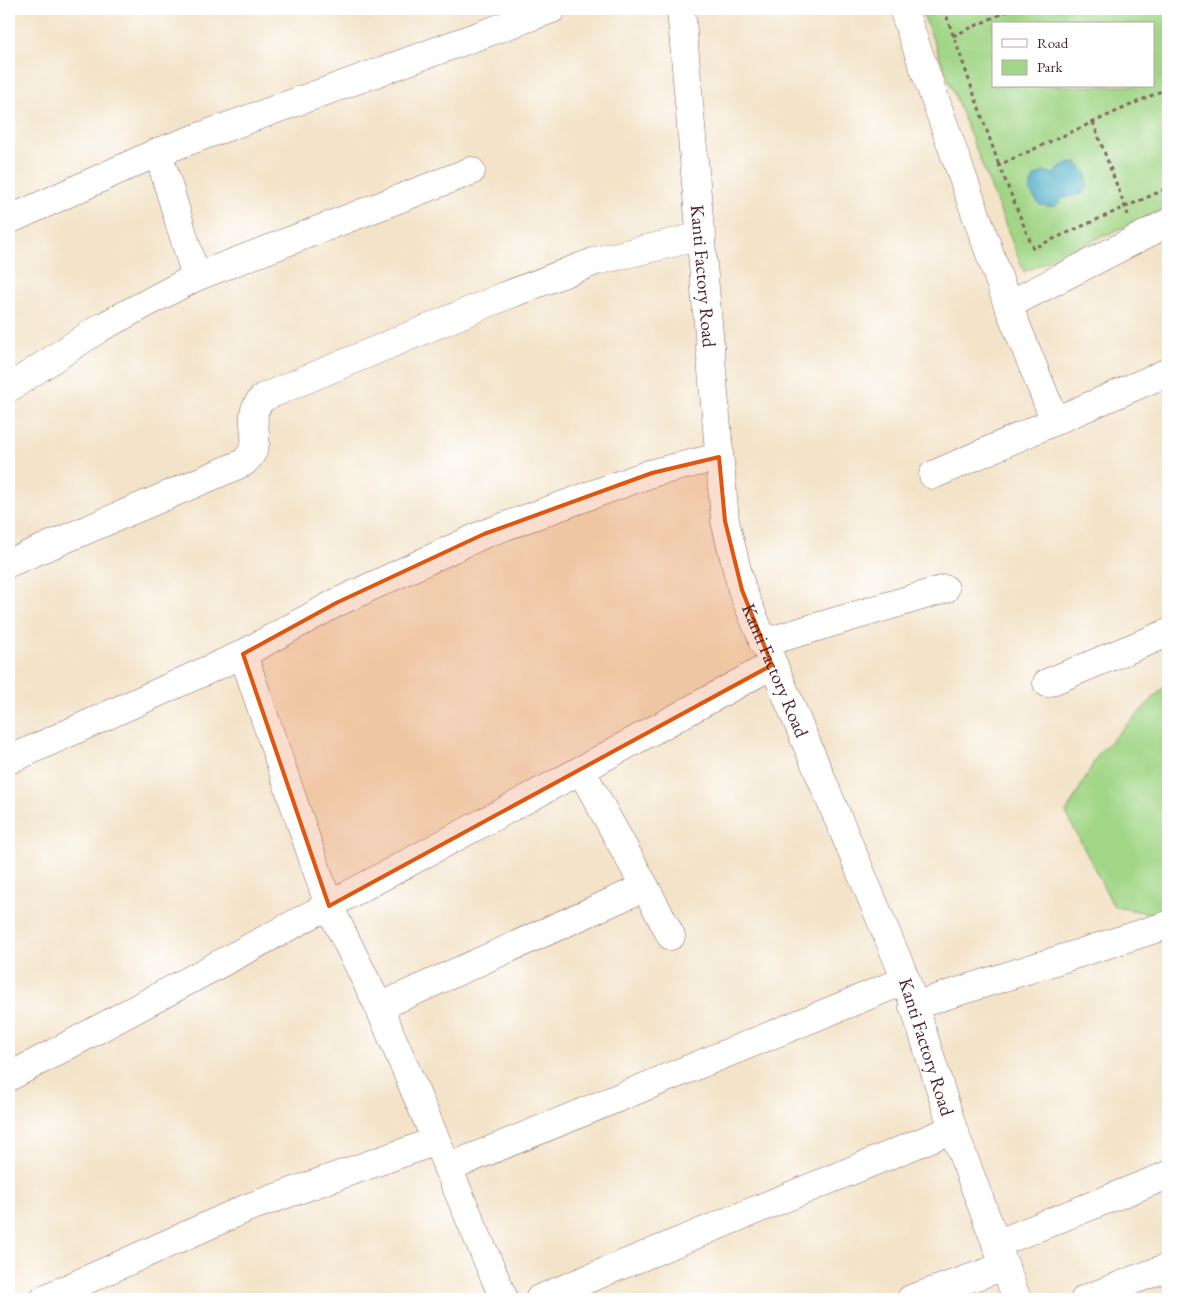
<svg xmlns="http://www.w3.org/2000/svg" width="1177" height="1308" font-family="'EB Garamond',serif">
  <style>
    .green { fill: #a1d686; stroke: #767a58; fill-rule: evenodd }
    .water { fill: #46aac5; stroke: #486478 }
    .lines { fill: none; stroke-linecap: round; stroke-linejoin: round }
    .minor-casing { stroke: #856462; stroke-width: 29 }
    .path { stroke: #856462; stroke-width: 3; stroke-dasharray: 4 4; stroke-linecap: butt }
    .minor { stroke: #fff; stroke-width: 28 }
    .marked { fill: #e0560e; fill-opacity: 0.2; stroke: #e0560e; stroke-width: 4; stroke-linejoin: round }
    .labels { text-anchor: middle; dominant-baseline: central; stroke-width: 4.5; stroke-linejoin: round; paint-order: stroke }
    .street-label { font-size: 19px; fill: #4a1f2b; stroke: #fff }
  </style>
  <rect width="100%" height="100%" fill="#fff"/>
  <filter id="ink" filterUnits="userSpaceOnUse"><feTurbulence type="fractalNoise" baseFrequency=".02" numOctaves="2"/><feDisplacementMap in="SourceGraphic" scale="10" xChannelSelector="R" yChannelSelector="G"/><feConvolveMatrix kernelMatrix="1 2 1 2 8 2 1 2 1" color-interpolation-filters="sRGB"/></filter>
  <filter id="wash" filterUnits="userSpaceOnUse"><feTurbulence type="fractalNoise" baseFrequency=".0096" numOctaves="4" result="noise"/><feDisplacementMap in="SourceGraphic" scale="20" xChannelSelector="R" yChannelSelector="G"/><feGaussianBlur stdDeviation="1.12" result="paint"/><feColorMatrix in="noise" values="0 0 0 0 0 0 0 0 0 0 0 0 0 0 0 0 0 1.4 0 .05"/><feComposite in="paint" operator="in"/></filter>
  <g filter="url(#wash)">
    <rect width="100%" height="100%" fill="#f3e3c8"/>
    <path class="green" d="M921,9H1168V207L1024,272ZM993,24H1153V86H993Z
      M1168,683V916L1114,907L1066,813L1099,753Z"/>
    <path class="water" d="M1077,163L1087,174V188L1082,194L1063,198L1055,207L1040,205L1029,191L1034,177L1044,171L1053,174L1065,164Z"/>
  </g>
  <g filter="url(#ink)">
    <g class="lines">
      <defs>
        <g id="minor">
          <path id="s1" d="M681,9L725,521L742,590L906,980L953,1129L1017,1299"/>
          <path d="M903,9L1008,305L1055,421L1168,372"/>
          <path d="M158,152L196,277"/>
          <path d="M9,220L158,152L552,9"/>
          <path d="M1008,305L1168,223"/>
          <path d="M9,388L100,328L196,277L471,171"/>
          <path d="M933,475L1055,421"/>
          <path d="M9,563L243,463C271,440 239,419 264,397L505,296L596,261L702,236"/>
          <path d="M763,643L945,589"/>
          <path d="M243,654L329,906L379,1007L504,1299"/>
          <path d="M1047,683L1168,633"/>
          <path d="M9,760L243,654L336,603L484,534L652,473L719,457"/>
          <path d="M645,887L671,936"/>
          <path d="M913,1006L1168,925"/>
          <path d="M379,1007L645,887L581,770"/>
          <path d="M9,1077L581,770L772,665"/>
          <path d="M447,1168L906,980"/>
          <path d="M996,1244L1168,1175"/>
          <path d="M44,1299L247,1208L436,1141"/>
          <path d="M539,1299L953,1129"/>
          <path d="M911,1299L1005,1266"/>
          <path d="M1085,1299L1168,1267"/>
        </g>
      </defs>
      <use href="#minor" class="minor-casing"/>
      <path class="path" d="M944,9L999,165
        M1165,9L1168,18
        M953,36L1012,9
        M1168,88L999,165L1033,248L1168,188
        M1093,122L1128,215"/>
      <use href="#minor" class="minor"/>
    </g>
  </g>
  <path class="marked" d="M719,457L725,521L742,590L772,665L329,906L243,654L336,603L484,534L652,473Z"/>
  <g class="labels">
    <g class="street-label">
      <text stroke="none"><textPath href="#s1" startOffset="268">Kanti Factory Road</textPath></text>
      <text stroke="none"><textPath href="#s1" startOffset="672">Kanti Factory Road</textPath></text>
      <text stroke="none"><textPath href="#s1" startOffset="1078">Kanti Factory Road</textPath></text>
    </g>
  </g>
  <rect width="1177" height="1308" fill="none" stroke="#fff" stroke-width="30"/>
  <rect x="992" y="22" width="162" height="65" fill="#ffffff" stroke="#b7a5aa"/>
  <rect x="1002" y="39" width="25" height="8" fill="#ffffff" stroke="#b7a5aa"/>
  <text x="1037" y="48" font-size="15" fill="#4a1f2b">Road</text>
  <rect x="1002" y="60" width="25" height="15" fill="#a1d686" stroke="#b7a5aa"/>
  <text x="1037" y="72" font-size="15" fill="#4a1f2b">Park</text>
</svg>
